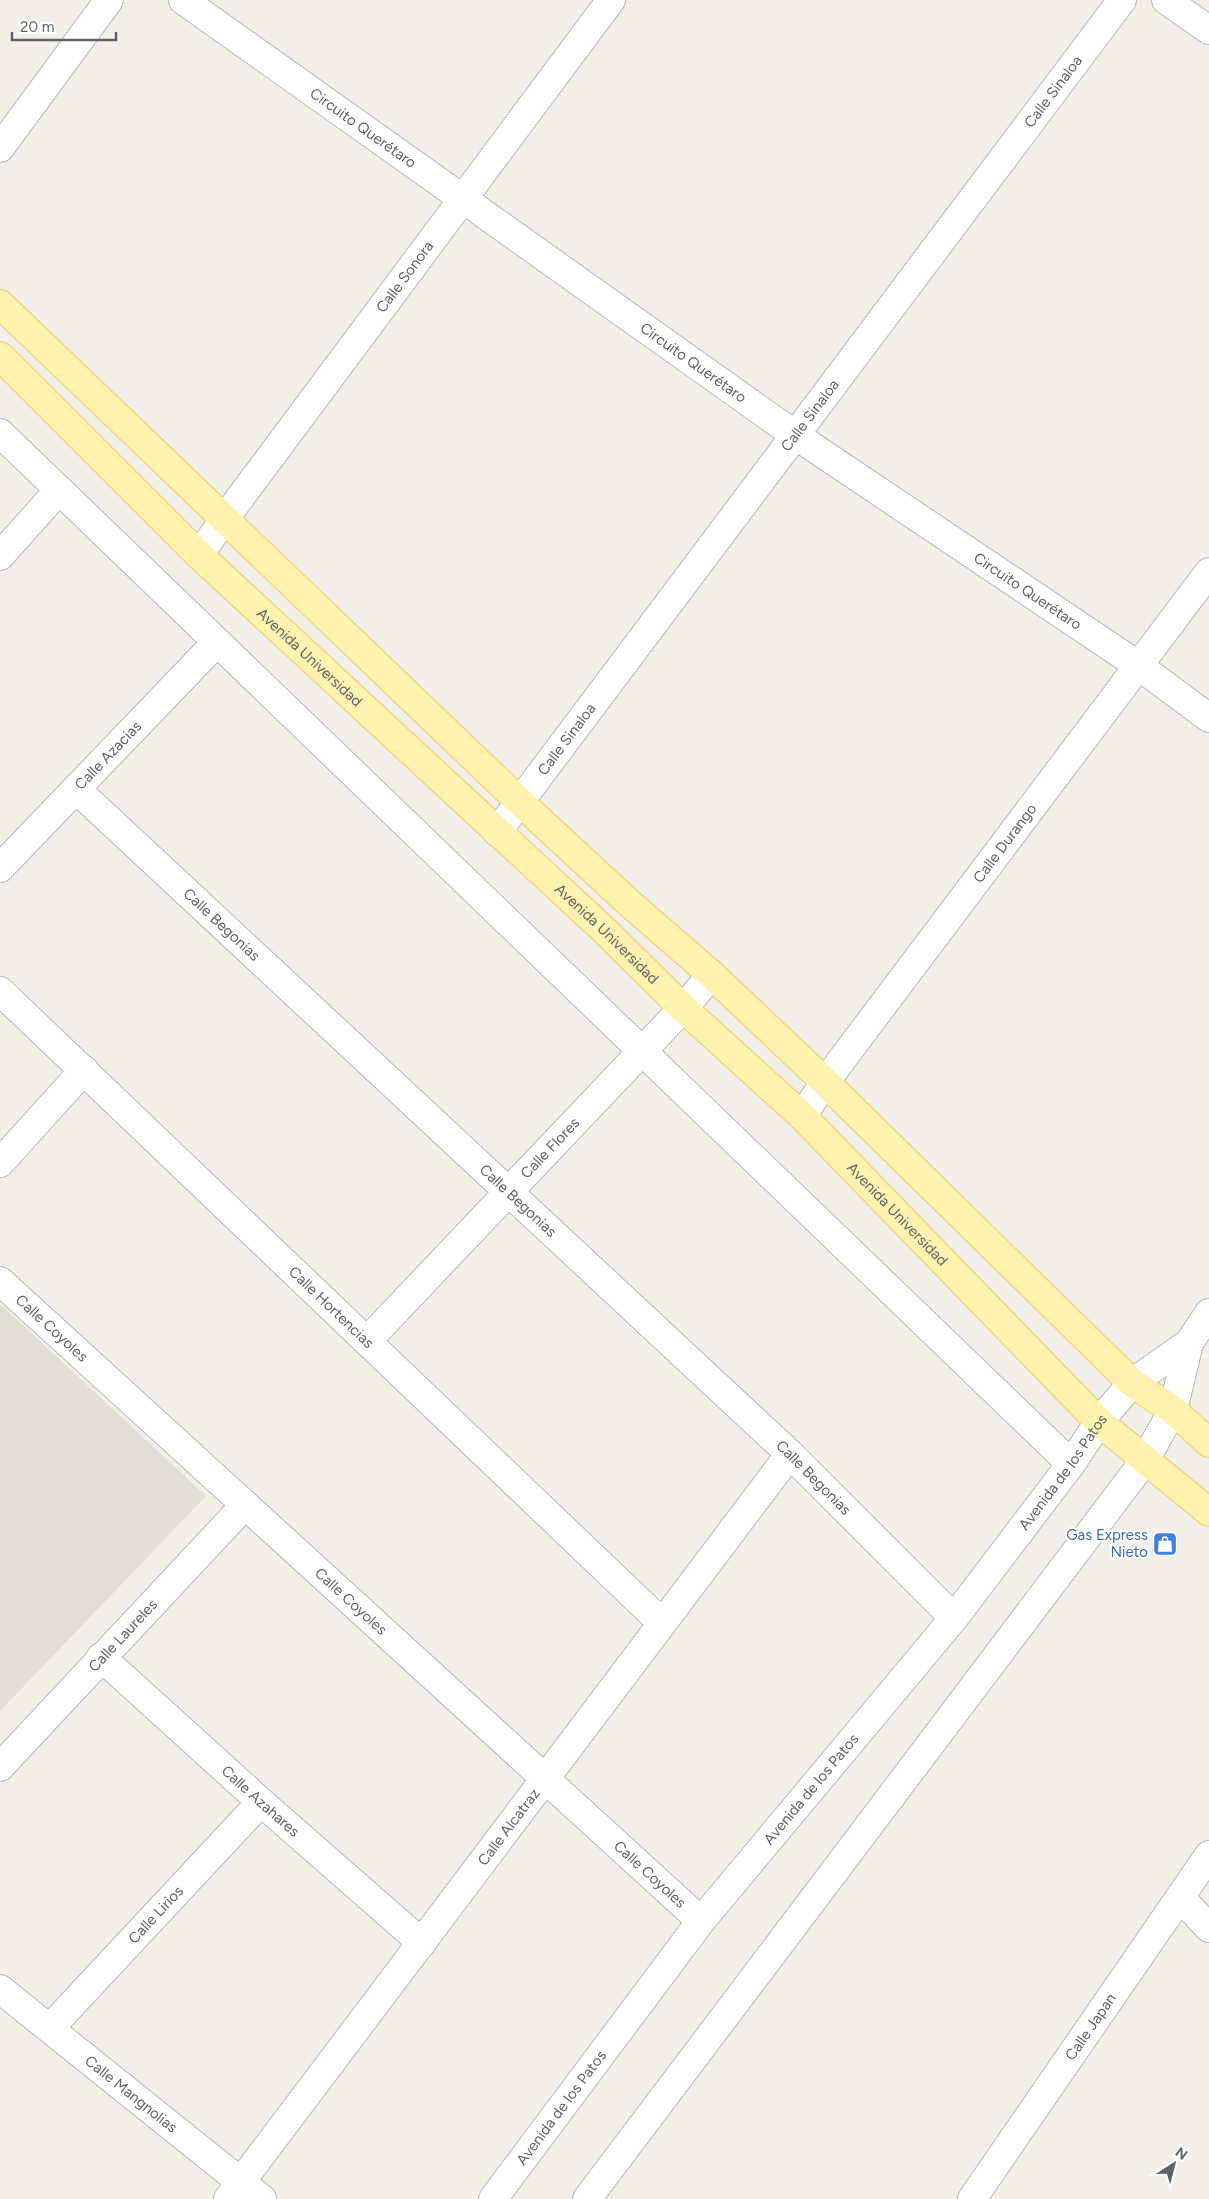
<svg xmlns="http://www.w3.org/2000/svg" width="1209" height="2199" font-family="Figtree,sans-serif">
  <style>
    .education { fill: #e1ded6 }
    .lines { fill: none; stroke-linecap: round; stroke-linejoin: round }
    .minor-casing { stroke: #b5b8bc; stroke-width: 30 }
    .major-casing { stroke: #f2c960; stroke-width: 30 }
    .minor { stroke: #fff; stroke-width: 28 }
    .major { stroke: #fff2af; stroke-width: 28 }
    .labels { text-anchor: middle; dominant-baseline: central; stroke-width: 4; stroke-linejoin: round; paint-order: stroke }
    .street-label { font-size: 15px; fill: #5f6368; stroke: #fff }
    .shop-label { font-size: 15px; fill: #366cbe; stroke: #fff; text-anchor: end }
  </style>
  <rect width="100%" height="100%" fill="#f1efe8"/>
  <path class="education" d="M0,1304L206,1496L0,1711Z"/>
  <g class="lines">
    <defs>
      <g id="minor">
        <path id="s1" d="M183,0L795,435L1139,666L1209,718"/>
        <path d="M1166,0L1209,30"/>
        <path d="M0,148L109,0"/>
        <path d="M0,433L1071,1464"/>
        <path id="s2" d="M199,555L225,518L611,0"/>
        <path d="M0,556L59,490"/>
        <path id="s3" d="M76,789L790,1454L954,1618"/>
        <path id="s4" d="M497,832L1122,0"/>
        <path id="s5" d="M0,868L217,642"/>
        <path id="s6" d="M0,991L662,1623"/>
        <path id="s7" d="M802,1116L825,1082L1209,572"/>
        <path d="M0,1163L84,1070"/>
        <path id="s8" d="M0,1281L701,1921"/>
        <path id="s9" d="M367,1341L683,1008L712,975"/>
        <path id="s10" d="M101,1657L261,1802L422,1943"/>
        <path id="s11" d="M0,1767L245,1505"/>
        <path d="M1181,1898L1209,1928"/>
        <path id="s12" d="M0,1989L262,2199"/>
        <path id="s13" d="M50,2028L261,1802"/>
        <path id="s14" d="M228,2199L790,1454"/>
        <path id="s15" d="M493,2199L701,1921L954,1618L1071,1464L1099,1422L1132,1383L1189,1343"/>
        <path d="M587,2199L1145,1460L1173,1410L1189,1343L1209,1313"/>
        <path id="s16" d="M972,2199L1209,1855"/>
      </g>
      <g id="major">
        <path d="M0,304L520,802L628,902L712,975L825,1082L1132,1383L1173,1410L1209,1443"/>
        <path id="s17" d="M0,356L199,555L604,930L683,1008L802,1116L1099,1422L1209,1512"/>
      </g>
    </defs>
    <use href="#minor" class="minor-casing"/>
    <use href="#major" class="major-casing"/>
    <use href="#minor" class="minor"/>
    <use href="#major" class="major"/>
  </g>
  <defs>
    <symbol id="shop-square" viewBox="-11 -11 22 22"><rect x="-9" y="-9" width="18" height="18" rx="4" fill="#3f7fe0" stroke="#fff"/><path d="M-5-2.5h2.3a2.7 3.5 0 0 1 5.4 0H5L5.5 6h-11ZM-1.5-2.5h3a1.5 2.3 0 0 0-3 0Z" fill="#fff"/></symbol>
  </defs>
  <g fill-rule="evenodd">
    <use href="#shop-square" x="1151" y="1530" width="28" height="28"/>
  </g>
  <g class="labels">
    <g class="street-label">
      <text stroke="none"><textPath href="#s4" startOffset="926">Calle Sinaloa</textPath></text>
      <text stroke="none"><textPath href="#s1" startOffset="221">Circuito Querétaro</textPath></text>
      <text stroke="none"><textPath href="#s2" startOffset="346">Calle Sonora</textPath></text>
      <text stroke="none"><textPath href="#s1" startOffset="626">Circuito Querétaro</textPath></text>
      <text stroke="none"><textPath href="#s4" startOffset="521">Calle Sinaloa</textPath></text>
      <text stroke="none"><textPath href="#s1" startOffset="1031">Circuito Querétaro</textPath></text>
      <text stroke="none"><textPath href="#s17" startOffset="432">Avenida Universidad</textPath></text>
      <text stroke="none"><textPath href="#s4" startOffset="116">Calle Sinaloa</textPath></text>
      <text stroke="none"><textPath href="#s5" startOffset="156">Calle Azacias</textPath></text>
      <text stroke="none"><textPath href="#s7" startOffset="340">Calle Durango</textPath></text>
      <text stroke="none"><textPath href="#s3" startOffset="199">Calle Begonias</textPath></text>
      <text stroke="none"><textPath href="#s17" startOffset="838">Avenida Universidad</textPath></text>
      <text stroke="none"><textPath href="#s9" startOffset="266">Calle Flores</textPath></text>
      <text stroke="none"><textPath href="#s3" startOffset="604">Calle Begonias</textPath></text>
      <text stroke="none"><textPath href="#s17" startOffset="1242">Avenida Universidad</textPath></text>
      <text stroke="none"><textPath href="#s6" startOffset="458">Calle Hortencias</textPath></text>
      <text stroke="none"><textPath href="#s8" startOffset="70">Calle Coyoles</textPath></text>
      <text stroke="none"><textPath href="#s15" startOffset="924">Avenida de los Patos</textPath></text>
      <text stroke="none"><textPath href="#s3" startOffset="1009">Calle Begonias</textPath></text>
      <text stroke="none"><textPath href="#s8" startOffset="475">Calle Coyoles</textPath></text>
      <text stroke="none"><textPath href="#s11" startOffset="180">Calle Laureles</textPath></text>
      <text stroke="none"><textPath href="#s15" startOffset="519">Avenida de los Patos</textPath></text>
      <text stroke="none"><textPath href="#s10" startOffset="215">Calle Azahares</textPath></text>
      <text stroke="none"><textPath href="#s14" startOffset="466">Calle Alcatraz</textPath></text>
      <text stroke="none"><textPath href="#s8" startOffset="880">Calle Coyoles</textPath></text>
      <text stroke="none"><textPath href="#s13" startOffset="155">Calle Lirios</textPath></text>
      <text stroke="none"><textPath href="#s16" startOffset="209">Calle Japan</textPath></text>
      <text stroke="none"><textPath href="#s12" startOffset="168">Calle Mangnolias</textPath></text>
      <text stroke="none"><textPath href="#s15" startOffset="114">Avenida de los Patos</textPath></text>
    </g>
    <g class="shop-label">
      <text x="1148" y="1535">Gas Express<tspan x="1148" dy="17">Nieto</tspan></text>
    </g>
  </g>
  <g transform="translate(1174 2164) rotate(36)" stroke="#ffffff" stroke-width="4" paint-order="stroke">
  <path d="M0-4L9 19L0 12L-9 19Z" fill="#5f6368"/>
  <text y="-8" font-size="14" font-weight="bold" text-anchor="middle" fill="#5f6368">N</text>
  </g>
  <path d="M12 32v8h104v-8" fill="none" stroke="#5f6368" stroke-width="2.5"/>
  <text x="20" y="32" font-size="15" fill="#5f6368" stroke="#ffffff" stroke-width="4" paint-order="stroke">20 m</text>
</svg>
